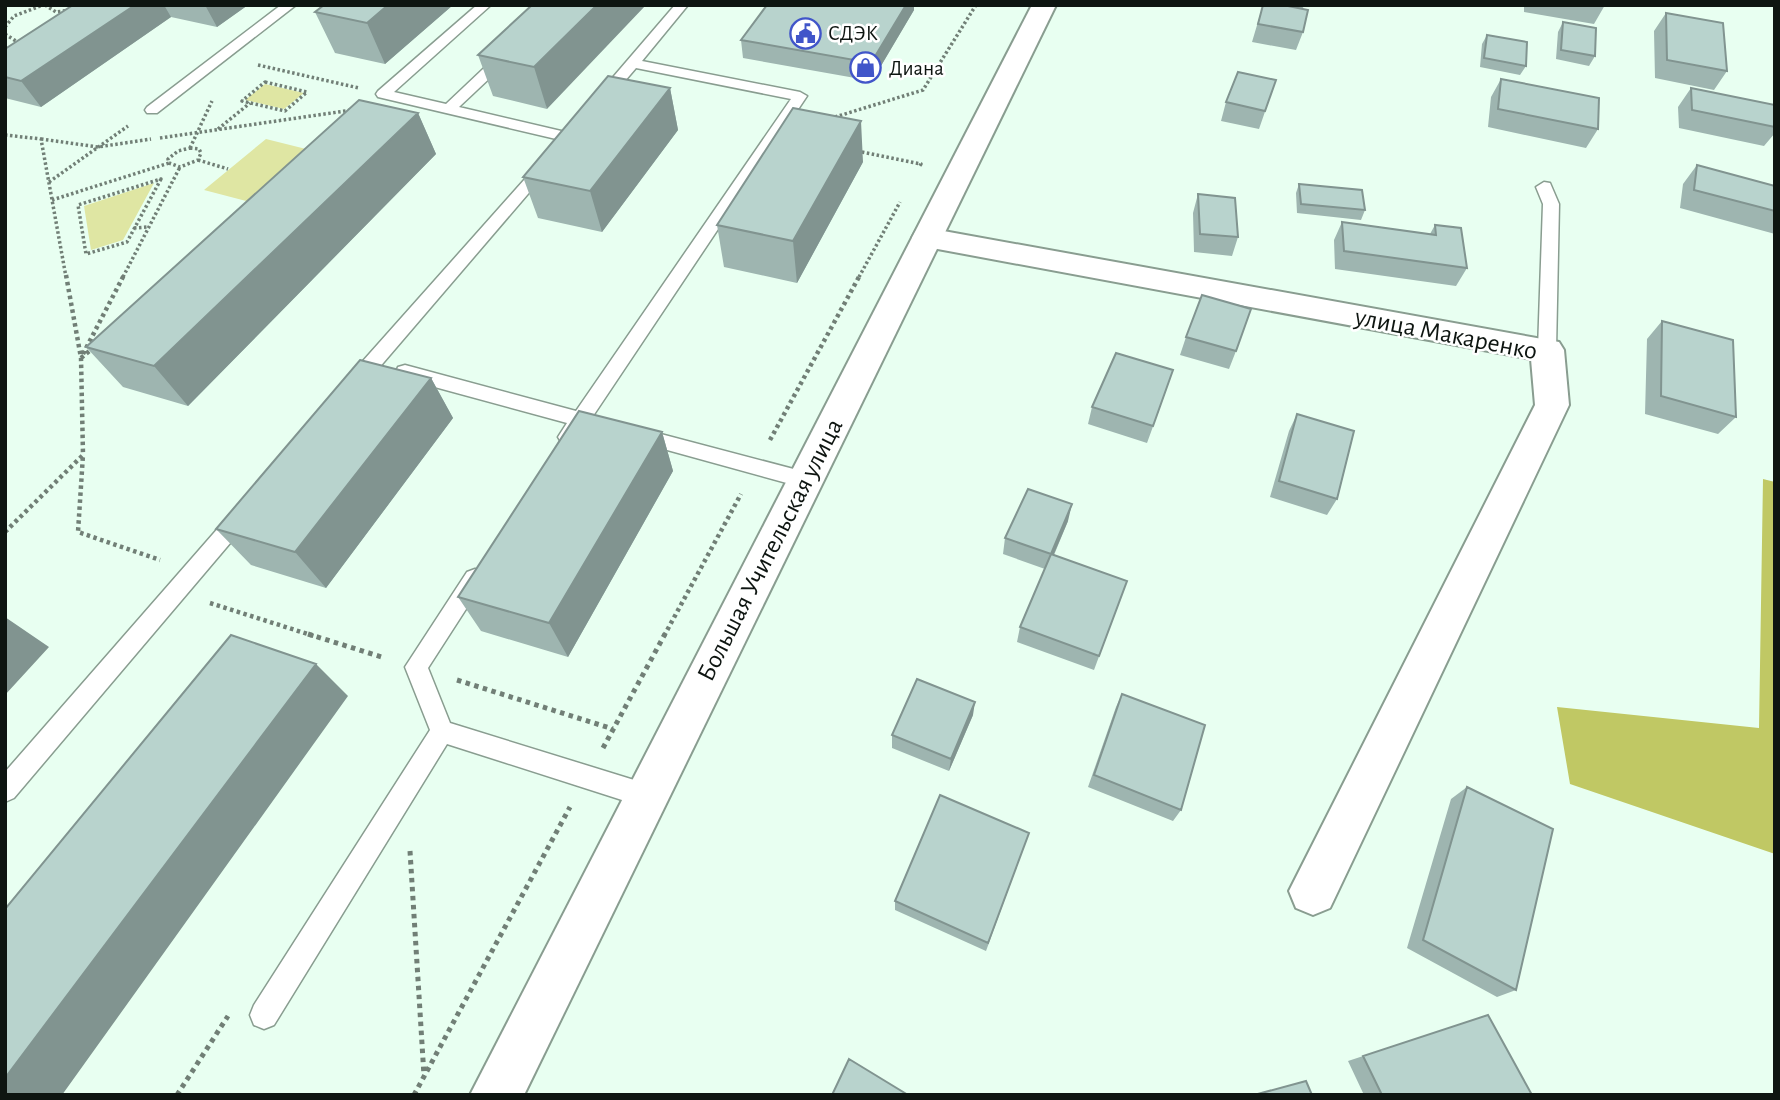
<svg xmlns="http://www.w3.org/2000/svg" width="1780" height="1100" font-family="'Alegreya Sans',sans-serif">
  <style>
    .green { fill: #dfe6a3 }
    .forest { fill: #c0c864 }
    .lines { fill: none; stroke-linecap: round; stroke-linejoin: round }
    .lane-casing { stroke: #899d90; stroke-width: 3 }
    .street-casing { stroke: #899d90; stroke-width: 4 }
    .secondary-casing { stroke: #899d90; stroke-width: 4 }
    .path-far2 { stroke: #717f76; stroke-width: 3.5; stroke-dasharray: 2.5 2.5; stroke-linecap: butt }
    .path-far1 { stroke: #717f76; stroke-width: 4.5; stroke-dasharray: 3.5 3.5; stroke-linecap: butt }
    .path { stroke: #717f76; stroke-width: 5; stroke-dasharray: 4.5 4.5; stroke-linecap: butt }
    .lane { fill: #fff; fill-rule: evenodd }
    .street { fill: #fff; fill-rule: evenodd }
    .secondary { fill: #fff; fill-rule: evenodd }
    .wall { fill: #9eb5b0 }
    .shaded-wall { fill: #819490 }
    .building { fill: #b8d3cd; stroke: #819490; stroke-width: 2 }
    .labels { text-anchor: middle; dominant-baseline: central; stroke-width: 5; stroke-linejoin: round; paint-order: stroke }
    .far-poi-label { font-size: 21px; fill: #0e1511; stroke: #fff; text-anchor: start }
    .street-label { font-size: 26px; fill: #0e1511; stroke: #fff }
  </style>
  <rect width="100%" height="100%" fill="#e8fff1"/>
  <path class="green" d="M265,84L304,93L284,109L245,100Z
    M266,139L310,150L250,202L204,190Z
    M154,183L123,240L91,250L84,206Z"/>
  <path class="forest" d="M1763,479L1775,482V854L1570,784L1557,707L1759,728Z"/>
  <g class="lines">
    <defs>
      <path id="lane" d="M281,5H296L157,113H147L145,110L147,107Z
        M477,5H491L394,92L446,104L501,52H511V58L459,107L574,134L577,137L574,140L569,142L378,97L376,94L378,91Z
        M675,5H688L642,61L800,92L807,96L593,416L600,422L597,427L585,428C578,438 574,446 561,442L558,437L567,423L398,377L396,372L398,367L405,365L576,411L791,99L636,68L606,103H596L594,100L596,97Z
        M546,159L551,161L554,164L551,167L360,390H346L344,385L346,380L541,161Z
        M1544,182L1550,183L1559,204L1556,350L1553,355H1541L1538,350L1543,204L1536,187Z
        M638,428L805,472L812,474L815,480L812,486L805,488L631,440L628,435L631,430Z
        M241,508L248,510L251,516L248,522L14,798L5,802V772L234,510Z
        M475,569L483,572L486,578L428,668L450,723L647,784L656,788L659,796L656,804L647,808L447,744L274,1025L264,1029L254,1025L250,1015L254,1005L430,730L405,667L467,572Z"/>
      <path id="street" d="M927,228L1559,342L1564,350L1569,405L1330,908L1313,915L1296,908L1289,891L1535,405L1531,359L916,245L912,238L916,231Z"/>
      <path id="secondary" d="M1032,5H1056L524,1095H470Z"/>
    </defs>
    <use href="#lane" class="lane-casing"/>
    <use href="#street" class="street-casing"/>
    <use href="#secondary" class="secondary-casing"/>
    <path class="path-far2" d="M45,5L56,12L70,10
      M5,27L14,16L43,5
      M5,34L19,43
      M258,65L359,88
      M265,82L307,92L285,111L242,101Z
      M835,117L923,90L976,5
      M218,129L250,103
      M5,135L41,139L66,277
      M160,138L352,110
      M41,139L98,147L151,139
      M190,148L212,101
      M190,148L199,149L201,153L198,160L180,167L169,163L168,159L178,151Z
      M857,151L921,164L919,167
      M198,160L228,169
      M161,179L127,242L86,254L78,205Z
      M49,182L128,126
      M52,200L169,163
      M134,228L148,227
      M123,277L180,167
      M859,277L900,202"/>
    <path class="path-far1" d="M66,275L81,358L83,455
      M83,354L124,275
      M81,358L93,348
      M770,440L860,275
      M5,532L83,455L78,532L160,560
      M210,603L314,636
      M664,636L741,494"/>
    <path class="path" d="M308,634L385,658
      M457,680L613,729
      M603,748L665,634
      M410,851L424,1076
      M177,1095L228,1016
      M414,1095L570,807"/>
    <use href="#lane" class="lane"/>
    <use href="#street" class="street"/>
    <use href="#secondary" class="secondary"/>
  </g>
  <path class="wall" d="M73,5H248L217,27L171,17L41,107L5,98V49Z
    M453,5L385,64L335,53L315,12Z
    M532,5L547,109L493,96L478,55Z
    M767,5H914V10L872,81L743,58L741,40Z
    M1263,5H1305L1302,9L1303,32L1296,50L1252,42Z
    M1524,5H1605L1594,24L1524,12Z
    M1666,13L1727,71L1714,90L1655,78L1654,31Z
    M1563,22L1595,56L1589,66L1556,59L1558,32Z
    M1487,35L1526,66L1520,75L1480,67L1482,44Z
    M1501,79L1598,129L1586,148L1488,127L1491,97Z
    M1276,80L1259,129L1221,121L1226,102Z
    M670,88L678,130L602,232L538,218L523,177Z
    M1691,88L1775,105V133L1764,146L1679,128L1678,107Z
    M418,113L436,154L188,406L123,387L86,347Z
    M863,162L797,283L724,267L717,225Z
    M1697,165L1775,186V234L1680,208L1683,184Z
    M1299,184L1365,210L1361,220L1297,213L1296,193Z
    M1198,194L1238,237L1232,256L1194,252L1193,213Z
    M1342,222L1430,234L1435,225L1467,268L1456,286L1335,269L1334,240Z
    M1662,321L1736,417L1718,434L1645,414L1647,339Z
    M1186,337L1236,351L1229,369L1180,355Z
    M431,378L453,418L326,588L251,565L216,529Z
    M1167,388L1147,443L1088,424L1092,407Z
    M1297,414L1337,499L1327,515L1270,497L1289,431Z
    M662,432L673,471L568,657L481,631L458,597Z
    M1068,521L1054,555L1127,581L1094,670L1017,642L1020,627L1045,569L1003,554L1005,538Z
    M1122,694L1181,810L1173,821L1088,787L1116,707Z
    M973,715L949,771L892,748V735Z
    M1467,787L1516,990L1497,997L1407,948L1451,799Z
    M1029,833L986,951L895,910V901Z
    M1488,1015L1532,1095H1364L1348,1061Z"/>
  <path class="shaded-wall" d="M135,5H164L171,17L41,107L21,81Z
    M205,5H248L217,27Z
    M388,5H453L385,64L367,23Z
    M597,5H646L547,109L534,67Z
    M906,5H914V10L872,81L871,63Z
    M670,88L678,130L602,232L590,191Z
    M418,113L436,154L188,406L154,366Z
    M861,121L863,162L797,283L793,241Z
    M431,378L453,418L326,588L295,552Z
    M662,432L673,471L568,657L549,623Z
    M1072,504L1068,521L1047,570L1051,554Z
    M5,617L49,647L5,695Z
    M316,664L348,696L62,1095H5V1078Z
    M975,702L973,715L949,771L951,759Z"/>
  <path class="building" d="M73,5H135L21,81L5,77V49Z
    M324,5H388L367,23L315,12Z
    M532,5H597L534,67L478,55Z
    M767,5H906L871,63L741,40Z
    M1263,5H1283L1308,10L1303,32L1258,24Z
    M1666,13L1723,23L1727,71L1667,60Z
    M1563,22L1596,28L1595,56L1561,50Z
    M1487,35L1527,42L1526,66L1484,58Z
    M1238,72L1276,80L1265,111L1226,102Z
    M608,76L670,88L590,191L523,177Z
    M1501,79L1599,98L1598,129L1498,109Z
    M1691,88L1775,105V127L1692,110Z
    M359,100L418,113L154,366L86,347Z
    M793,108L861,121L793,241L717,225Z
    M1697,165L1775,186V211L1694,190Z
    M1299,184L1362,190L1365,210L1301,204Z
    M1198,194L1235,198L1238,237L1200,234Z
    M1342,222L1436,235L1435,225L1461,228L1467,268L1344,251Z
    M1202,295L1251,309L1236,351L1186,337Z
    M1662,321L1733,340L1736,417L1661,396Z
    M1116,353L1173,370L1153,426L1092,407Z
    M360,360L431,378L295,552L216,529Z
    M579,411L662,432L549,623L458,597Z
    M1297,414L1354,431L1337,499L1279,481Z
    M1028,489L1072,504L1051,554L1005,538Z
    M1051,554L1127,581L1099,656L1020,627Z
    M231,635L316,664L5,1078V909Z
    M917,679L975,702L951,759L892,735Z
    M1122,694L1205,725L1181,810L1094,775Z
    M1467,787L1553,829L1516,990L1423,940Z
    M940,795L1029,833L988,943L895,901Z
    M1488,1015L1532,1095H1382L1363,1056Z
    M849,1059L908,1095H832Z
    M1306,1081L1312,1095H1254Z"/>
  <defs>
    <symbol id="civic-ring" viewBox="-11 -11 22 22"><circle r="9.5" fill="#fff" stroke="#4155c9" stroke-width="1.5"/><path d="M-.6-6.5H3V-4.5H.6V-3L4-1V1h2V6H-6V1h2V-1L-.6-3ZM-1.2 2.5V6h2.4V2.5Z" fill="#4155c9"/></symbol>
    <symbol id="shop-ring" viewBox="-11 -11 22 22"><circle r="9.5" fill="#fff" stroke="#4155c9" stroke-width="1.5"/><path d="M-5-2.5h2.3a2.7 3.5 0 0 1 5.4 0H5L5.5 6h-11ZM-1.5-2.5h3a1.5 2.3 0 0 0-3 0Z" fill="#4155c9"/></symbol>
  </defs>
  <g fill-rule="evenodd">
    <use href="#civic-ring" x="788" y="16" width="35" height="35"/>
    <use href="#shop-ring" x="848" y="50" width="35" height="35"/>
  </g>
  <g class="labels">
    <g class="far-poi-label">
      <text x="828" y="33">СДЭК</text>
      <text x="889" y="68">Диана</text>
    </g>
    <g class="street-label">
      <text transform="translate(1446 334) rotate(11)">улица Макаренко</text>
      <text transform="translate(770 550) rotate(-63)">Большая Учительская улица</text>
    </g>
  </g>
  <rect width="1780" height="1100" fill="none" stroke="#0e1511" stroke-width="14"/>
</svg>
